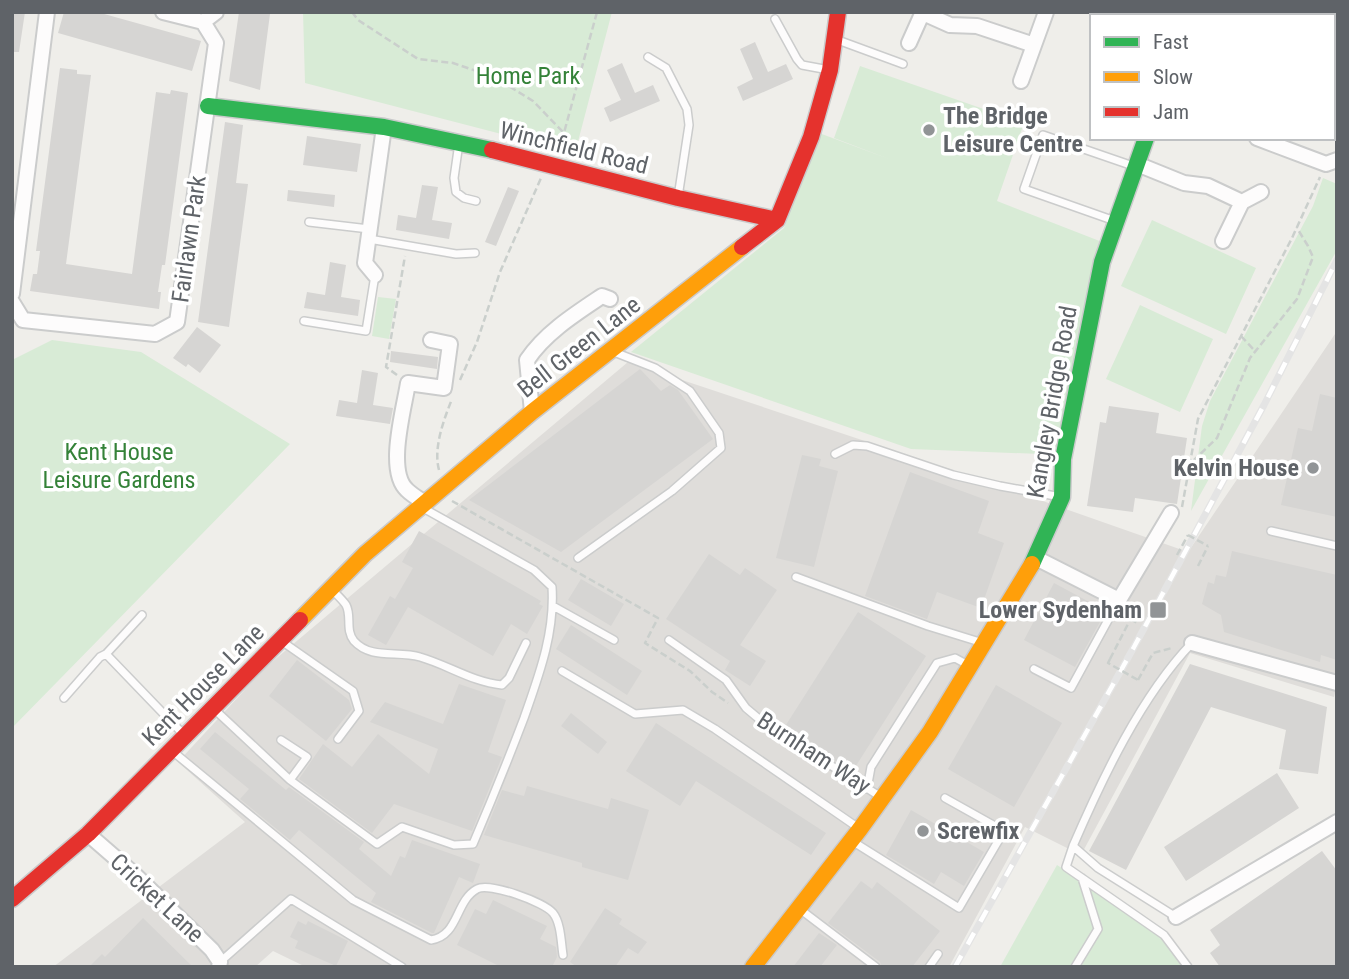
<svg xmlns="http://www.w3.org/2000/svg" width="1349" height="979" font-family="'Roboto Condensed',sans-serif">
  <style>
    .industrial { fill: #dfddda }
    .green { fill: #d8ebd6 }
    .building { fill: #d6d5d3 }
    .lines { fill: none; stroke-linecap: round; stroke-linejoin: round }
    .lane-casing { stroke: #cbcccc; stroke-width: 10 }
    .street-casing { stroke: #cbcccc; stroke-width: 18 }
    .fast-casing { stroke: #cacacb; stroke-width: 19 }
    .slow-casing { stroke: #cacacb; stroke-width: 19 }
    .jam-casing { stroke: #cacacb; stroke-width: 19 }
    .path { stroke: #cacfcc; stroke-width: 2.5; stroke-dasharray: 7 3.5; stroke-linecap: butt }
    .lane { stroke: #fdfcfc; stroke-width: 7 }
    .street { stroke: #fdfcfc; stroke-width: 14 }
    .fast { stroke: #30b455; stroke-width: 16 }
    .slow { stroke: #ff9f0a; stroke-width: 16 }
    .jam { stroke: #e5322d; stroke-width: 16 }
    .rail-casing { stroke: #e4e4e4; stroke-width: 7 }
    .rail { stroke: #fff; stroke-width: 4.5; stroke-dasharray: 13; stroke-linecap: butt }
    .path-bridge { stroke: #cacfcc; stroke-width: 2.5; stroke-dasharray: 7 3.5; stroke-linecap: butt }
    .poi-dot { fill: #919496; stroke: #fff; stroke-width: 2.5 }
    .labels { text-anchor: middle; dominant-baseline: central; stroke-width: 7; stroke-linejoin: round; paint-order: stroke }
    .park-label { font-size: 24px; fill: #348238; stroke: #fff }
    .poi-label { font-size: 24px; font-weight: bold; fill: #5f6368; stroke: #fff; text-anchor: start }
    .street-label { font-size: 24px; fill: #5f6368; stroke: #fff }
  </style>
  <rect width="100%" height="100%" fill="#efeeea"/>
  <path class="industrial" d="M1337,331V684L1334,697L1190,653L1081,855L1025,827L949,967H306L273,951L255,967H53L245,822L178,762L266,667L628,362L1000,486L1188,552Z"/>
  <path class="green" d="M303,12H612L575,153L305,83Z
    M860,66L1024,123L997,201L1115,247L1066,455L911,449L631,352L784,228L819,133L889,159L834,138Z
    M1323,178L1337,184V250L1191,511L1202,426L1210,401L1313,206Z
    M1152,220L1256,268L1226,334L1121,286Z
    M378,297L396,299L389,339L372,336Z
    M1140,305L1213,339L1180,412L1106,379Z
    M52,340L141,352L290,444L12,728V360Z
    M1057,865L1152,926L1183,967H1000Z"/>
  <path class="building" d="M12,12H25L19,52H12Z
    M64,12H97L201,41L192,71L58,33Z
    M239,12L270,14L260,90L229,81Z
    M755,42L768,72L786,64L793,79L743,101L737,87L753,79L740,49Z
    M622,63L635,93L653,85L660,101L610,122L604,108L621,100L607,70Z
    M60,68L77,70V74L91,75L66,264L132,274L156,92L170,94L171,90L188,93L165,265H162L158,292H161L159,309L30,291L33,274H37L40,251H36Z
    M225,122L243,125L236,183L248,184L229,327L198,322Z
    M307,136L361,144L357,172L303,165Z
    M422,185L438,187L432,220L452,223L449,239L396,230L398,215L416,218Z
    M508,187L519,191L496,246L485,242Z
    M288,190L335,195L334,207L287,201Z
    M330,262L346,265L341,297L360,300L358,316L304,308L307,292L325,295Z
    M197,327L221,345L200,373L188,364L186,367L173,358Z
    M391,351L438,357L437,369L390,362Z
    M640,369L661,391L670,385L678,390L713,439L561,552L469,500Z
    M362,370L378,373L373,405L393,408L390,424L336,416L339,400L357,403Z
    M1320,394L1337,398V517L1281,505L1298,428L1312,431Z
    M1109,406L1159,413L1156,433L1187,438L1177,504L1135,498L1133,512L1087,506L1100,422L1106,423Z
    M802,455L821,459L819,466L838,471L814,567L776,558Z
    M910,472L989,501L978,533L1004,543L981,608L937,592L927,619L865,596Z
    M419,531L541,601L539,604L543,606L527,634L511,624L493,656L408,607L386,645L368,635L390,596L395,599L413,568L402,562Z
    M1232,551L1337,575V660L1321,655L1320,662L1224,632L1221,615L1202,604L1208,582L1214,584L1216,575L1226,577Z
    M709,554L740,575L745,568L777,590L740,645L766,661L750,686L725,670L730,661L666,619Z
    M581,579L624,604L611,626L568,600Z
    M1054,583L1106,611L1075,667L1024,640Z
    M858,612L926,656L852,772L784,728Z
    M571,625L642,671L627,695L556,649Z
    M297,660L349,700L352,709L326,741L269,696Z
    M1190,664L1327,707L1318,774L1279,769L1286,730L1211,707L1126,870L1089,851Z
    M459,684L506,700L488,752L502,757L472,831L394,804L372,833L299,779L323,744L352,767L378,734L429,774L438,749L370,722L385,702L443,724Z
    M996,685L1062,723L1014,807L948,769Z
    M571,713L607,742L598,754L561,726Z
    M656,723L826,833L811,855L696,781L680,806L626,771Z
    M215,732L286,790L289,787L364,842L359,849L391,876L400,856L405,858L412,840L480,864L473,883L459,877L434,933H432L371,902L376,893L299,830L290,840L240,799L249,789L200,749Z
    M1277,773L1299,808L1186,881L1164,847Z
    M527,786L608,809L611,798L649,810L628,880L582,867V863L484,835L502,790L524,796Z
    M911,810L984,852L964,886L941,872L934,884L886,855Z
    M1322,851L1337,871V967H1220L1210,953L1220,945L1210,930Z
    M861,881L872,889L877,882L940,931L912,967H882L880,962L828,923Z
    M493,900L547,926L540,939L556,947L557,957L552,967H501L457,945L475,909L486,914Z
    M605,908L622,919L619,924L647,942L638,954L628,948L615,967H577L570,962Z
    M143,918L193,967H89L102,954L105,957Z
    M298,921L306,925L308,921L348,941L336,966L295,948L298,941L290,937Z
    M819,933L837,945L820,967H793Z"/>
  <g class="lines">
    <defs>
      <path id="lane" d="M775,19L797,59L802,65L829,70
        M835,39L903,64
        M648,57L666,68L687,109L689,125L678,197
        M459,143L454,178L456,192L464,198L476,201
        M1115,221L1024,189L1043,135L1136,167
        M309,222L369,229
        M369,239L456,254L475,253
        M304,321L366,331L375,275
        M835,454L853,445L867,446L953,475L1000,486L1061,497
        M1271,531L1337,546
        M578,558L672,491L721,448L719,433L690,391L655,368L614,352
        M796,577L928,626L983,643
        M331,589C336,594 342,599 346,605C352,616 345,630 354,641C371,660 398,650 420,657C448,665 472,682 502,685L509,678L526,643
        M553,606L614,640
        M280,640L353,691L359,711L338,739
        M669,640L726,680L746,708L765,724L881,797
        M106,654L142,615
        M1034,669L1071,688L1119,600
        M562,671L635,714L683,710L715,729L860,829
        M64,698L100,657L106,654L184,735
        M213,708L290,780L307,757L281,740
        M171,750L353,900L431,940C459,936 455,901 477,889C489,882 544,902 553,913C561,923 561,942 563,955
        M290,780L377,844L402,827L454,845L473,844C491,802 508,760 524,718C539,675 555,633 552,587L534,570L423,508
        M867,789L871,767L937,663L955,658L968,665
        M852,841L959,908L1004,831L945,798
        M1073,846L1066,867L1164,935L1188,967
        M801,910L876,967
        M1176,917L1098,868L1073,846C1102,779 1141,696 1192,643
        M220,962L291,899L402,967
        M929,967L938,954
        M1075,967L1098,929L1082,878"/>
      <path id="street" d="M921,12L950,25L977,26L1034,45
        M1188,16L1190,12
        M203,22L216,12
        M909,43L922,14
        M1021,81L1046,12
        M1257,138L1326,164L1337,160
        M1137,164L1184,183L1208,186L1242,202
        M1223,241L1242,202L1261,192
        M375,275L365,263L384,127
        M12,294L47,12
        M12,302L23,320L155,334L177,322L216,43L203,22L163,12
        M532,412L527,360C545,333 575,314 602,296L610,299
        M425,503C419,499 412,495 407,490C386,471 404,409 408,383L444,388L450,344L431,340
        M1036,558L1119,600L1171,513
        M1192,643L1337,683
        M88,834L134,874L212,950L220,962L219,967
        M1176,917L1337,822"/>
      <path id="fast" d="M208,106L384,127L492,150
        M1032,564L1062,497L1063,459L1102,262L1146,138"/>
      <path id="slow" d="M300,620L365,554L532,412L742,247
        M753,967L860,829L930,732L1032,564"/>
      <path id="jam" d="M492,150L678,198L777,220
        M742,247L777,220L811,137L830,70L838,12
        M12,899L88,834L300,620"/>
    </defs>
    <use href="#lane" class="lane-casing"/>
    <use href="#street" class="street-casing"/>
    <use href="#fast" class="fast-casing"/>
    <use href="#slow" class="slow-casing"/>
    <use href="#jam" class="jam-casing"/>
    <path class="path" d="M352,12L358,20L418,59L453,63L494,77L533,101L564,133
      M559,151L597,12
      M1241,336L1255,351
      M397,375L386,367L405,256
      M460,380L477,342L500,272L541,178
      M1193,461L1217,438L1250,358L1297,299L1313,257L1308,246L1297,228
      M439,470C433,448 444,419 452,399
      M452,501L658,618L645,643L690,671L712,692L728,703
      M1182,507L1198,419L1292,238L1320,177
      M1177,555L1188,535
      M1198,566L1208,546
      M1121,614L1139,624
      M1110,659L1130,620
      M1138,680L1153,653L1172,648"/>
    <use href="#lane" class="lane"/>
    <use href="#street" class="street"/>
    <use href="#fast" class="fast"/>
    <use href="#slow" class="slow"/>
    <use href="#jam" class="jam"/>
    <defs>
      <path id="rail" d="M955,967L1134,647L1264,405L1337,260"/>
    </defs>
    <use href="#rail" class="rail-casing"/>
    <use href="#rail" class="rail"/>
    <path class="path-bridge" d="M1188,535L1208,546
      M1110,659L1108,663L1138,680"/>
  </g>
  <g class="poi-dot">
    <circle cx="929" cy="130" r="7"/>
    <circle cx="1313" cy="468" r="7"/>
    <rect x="1149" y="601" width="18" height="18" rx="3.5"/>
    <circle cx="923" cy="831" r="7"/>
  </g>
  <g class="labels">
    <g class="park-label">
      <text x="528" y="76">Home Park</text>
      <text x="119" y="452">Kent House<tspan x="119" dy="28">Leisure Gardens</tspan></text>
    </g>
    <g class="poi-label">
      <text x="943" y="116">The Bridge<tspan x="943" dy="28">Leisure Centre</tspan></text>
      <text x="1299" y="468" text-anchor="end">Kelvin House</text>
      <text x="1142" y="610" text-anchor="end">Lower Sydenham</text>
      <text x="937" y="831">Screwfix</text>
    </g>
    <g class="street-label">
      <text transform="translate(574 148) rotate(14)">Winchfield Road</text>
      <text transform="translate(189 239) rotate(-82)">Fairlawn Park</text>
      <text transform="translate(579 347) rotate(-38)">Bell Green Lane</text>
      <text transform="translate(1052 402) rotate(-80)">Kangley Bridge Road</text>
      <text transform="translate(203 685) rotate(-45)">Kent House Lane</text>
      <text transform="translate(814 753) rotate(33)">Burnham Way</text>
      <text transform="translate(157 898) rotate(43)">Cricket Lane</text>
    </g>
  </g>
  <rect width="1349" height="979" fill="none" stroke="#5f6368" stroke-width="28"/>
  <rect x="1090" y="14" width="245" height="126" fill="#ffffff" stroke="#bfc1c3" stroke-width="2"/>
  <rect x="1104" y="37" width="35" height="10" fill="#30b455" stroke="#bfc1c3" stroke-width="2"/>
  <text x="1153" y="49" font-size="21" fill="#5f6368">Fast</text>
  <rect x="1104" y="72" width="35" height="10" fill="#ff9f0a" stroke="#bfc1c3" stroke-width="2"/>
  <text x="1153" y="84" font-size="21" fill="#5f6368">Slow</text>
  <rect x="1104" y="107" width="35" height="10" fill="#e5322d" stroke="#bfc1c3" stroke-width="2"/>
  <text x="1153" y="119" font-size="21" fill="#5f6368">Jam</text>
</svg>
